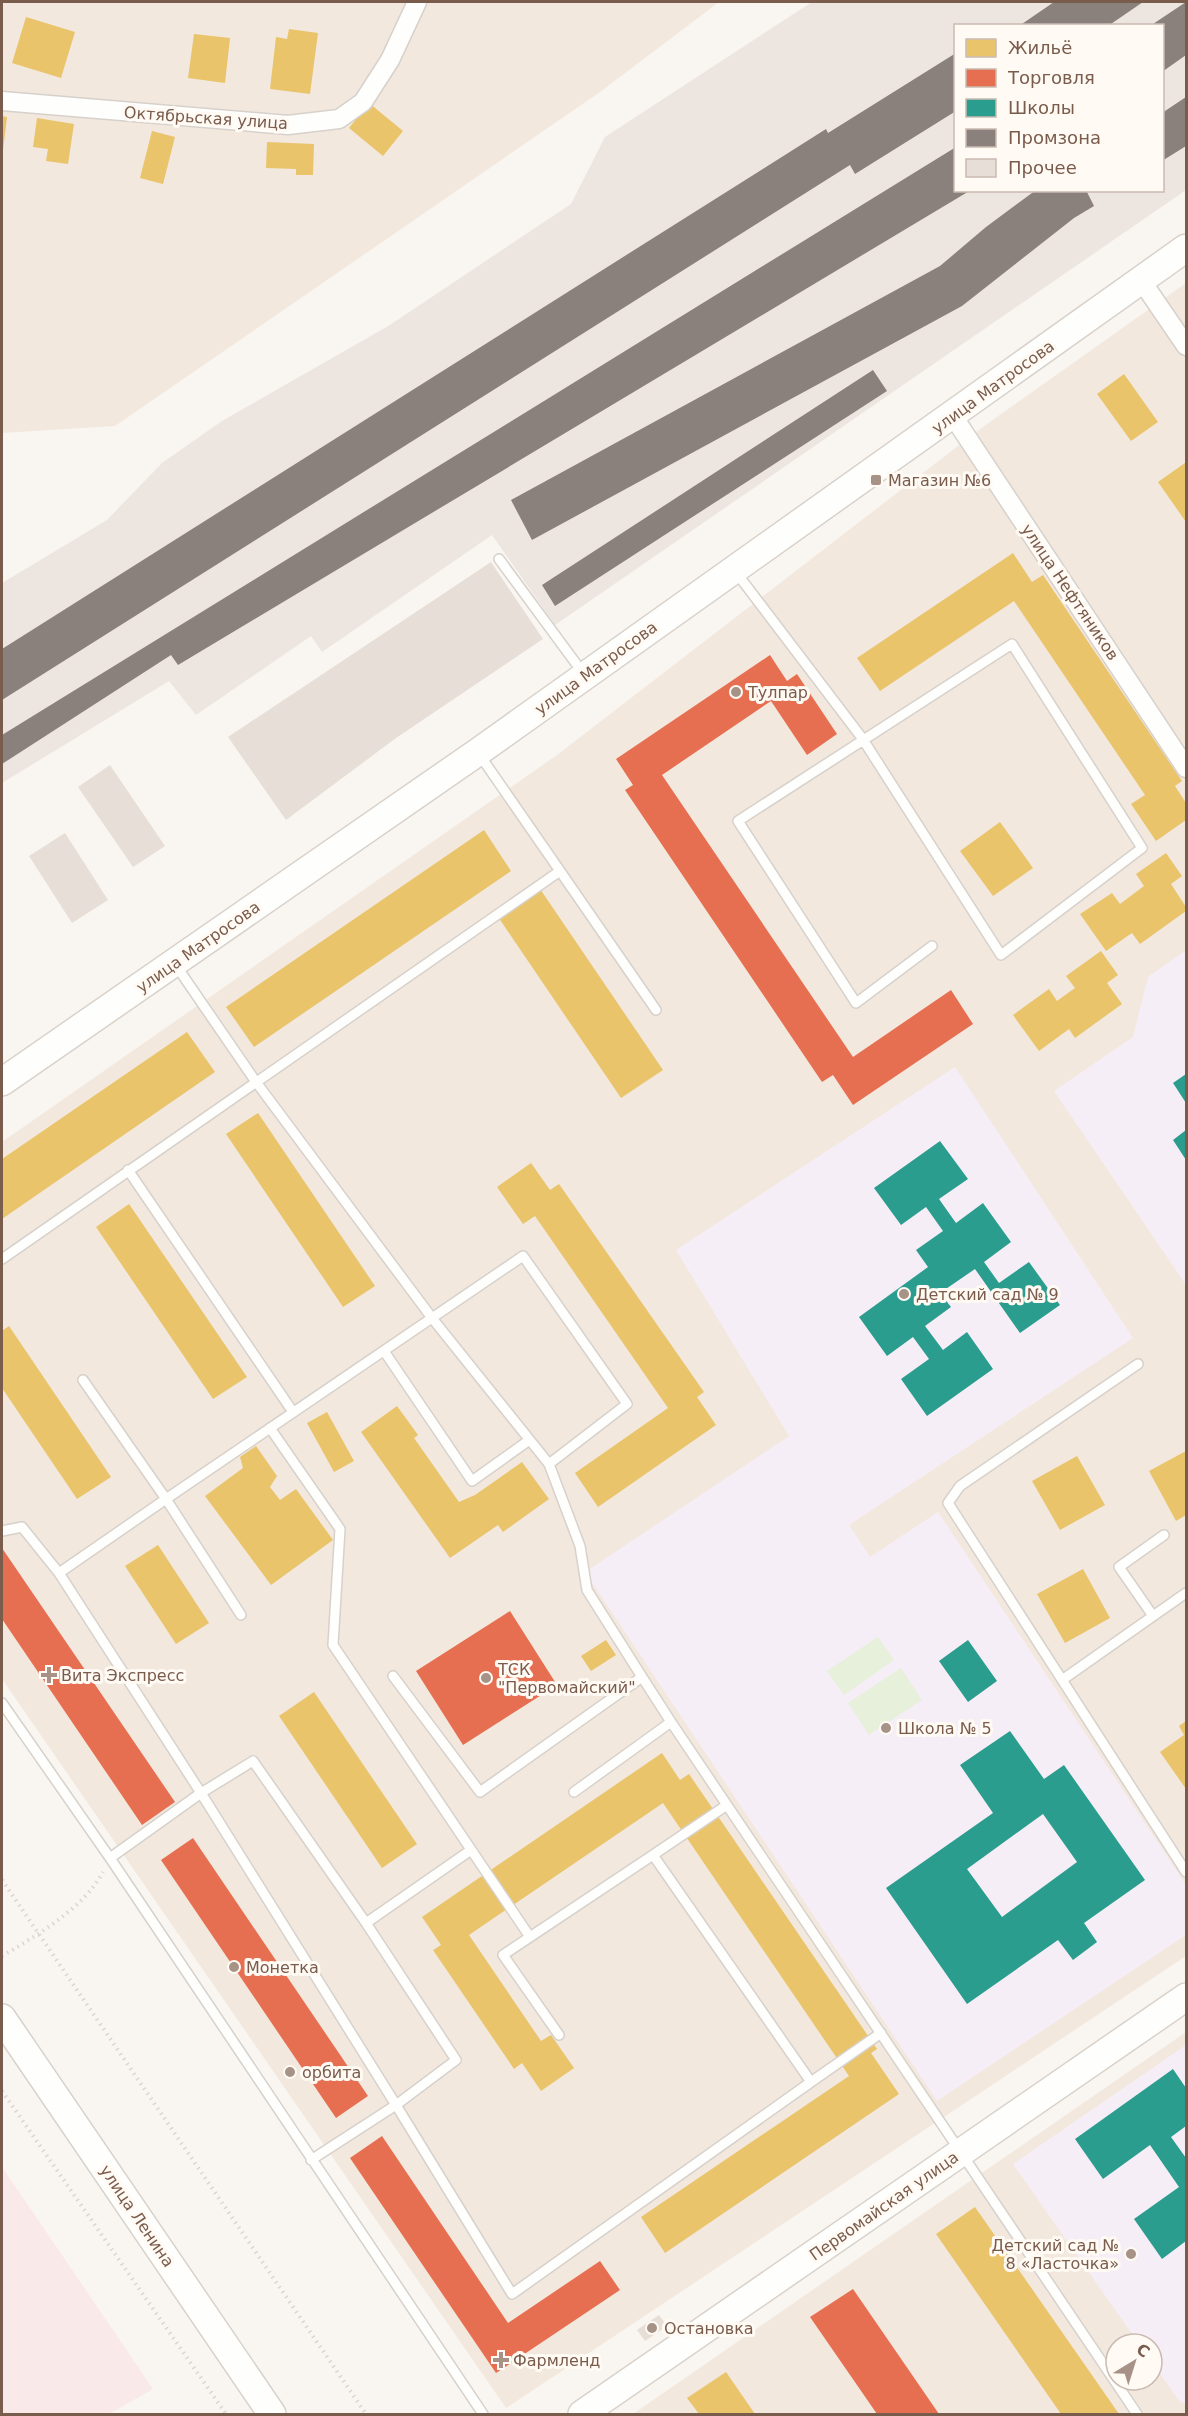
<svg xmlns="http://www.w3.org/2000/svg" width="1188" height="2416" font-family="'DejaVu Sans',sans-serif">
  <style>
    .residential { fill: #f2e8de; fill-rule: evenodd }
    .industrial { fill: #ede5e0; fill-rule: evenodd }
    .education { fill: #f6eef6 }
    .medical { fill: #fae9e9 }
    .green { fill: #e7f0db }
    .homes { fill: #e9c46a }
    .shops { fill: #e76f51 }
    .schools { fill: #2a9d8f; fill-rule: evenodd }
    .industry { fill: #8a817c }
    .building { fill: #e6ded7 }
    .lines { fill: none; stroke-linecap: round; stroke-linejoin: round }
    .lane-casing { stroke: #d7d1cb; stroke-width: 12 }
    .street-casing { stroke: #d7d1cb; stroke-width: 21 }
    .secondary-casing { stroke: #d9d2cb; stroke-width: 30 }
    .path { stroke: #dcd5d0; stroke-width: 4; stroke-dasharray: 1.5 4.5; stroke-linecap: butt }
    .lane { stroke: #fefefd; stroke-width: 9 }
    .street { stroke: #fefefd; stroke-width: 18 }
    .secondary { stroke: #fefefd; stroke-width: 27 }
    .poi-dot { fill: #a69286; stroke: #fffaf3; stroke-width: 2 }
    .labels { text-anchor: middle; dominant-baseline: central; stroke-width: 6; stroke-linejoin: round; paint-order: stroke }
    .street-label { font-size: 16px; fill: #7a5c4d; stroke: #fffaf3 }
    .poi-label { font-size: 16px; fill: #7a5c4d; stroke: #fffaf3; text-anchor: start }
  </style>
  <rect width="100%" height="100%" fill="#f9f5f0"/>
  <path class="residential" d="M2,2H719L600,92L115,426L2,433Z
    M1186,283V1956L506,2408L2,1679V1142L557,755L980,429Z
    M1186,2032V2414H633ZM1116,2344H1152V2380H1116Z"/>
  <path class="industrial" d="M812,2H1186V190L555,625L492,535L322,652L311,636L196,715L169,681L2,783V583L107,520L162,463L222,421L390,325L571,204L605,137ZM956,26H1162V190H956Z"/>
  <path class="education" d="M1186,950V1285L1054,1091L1133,1037L1148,977Z
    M955,1067L1133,1338L849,1525L870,1557L938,1512L1186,1885V1935L937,2101L585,1572L789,1436L676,1250Z
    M1186,2045V2404L1180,2402L1152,2362V2344H1139L1013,2164Z"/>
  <path class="medical" d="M2,2167L153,2389L109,2414H2Z"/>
  <path class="green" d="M878,1637L894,1660L844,1695L827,1671Z
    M901,1668L922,1700L869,1735L848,1703Z"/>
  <path class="homes" d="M26,17L75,32L61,78L12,63Z
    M289,29L318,33L310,94L270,89L276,37L287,39Z
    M194,34L230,38L225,83L188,78Z
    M369,103L403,131L383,156L349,128Z
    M2,116L7,117L3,150L2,149Z
    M37,118L74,124L68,164L46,161L48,149L33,147Z
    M152,131L175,137L163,184L140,178Z
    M267,142L314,144L313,175H296V169L266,168Z
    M1124,374L1158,422L1131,441L1097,394Z
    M1185,463L1186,464V522L1158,482Z
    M1013,553L1032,582L1043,575L1182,781L1175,786L1186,803V820L1156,841L1131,804L1145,795L1014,601L880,691L857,658Z
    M1000,822L1033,868L993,896L960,851Z
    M484,830L511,871L254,1047L226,1007Z
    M1166,853L1182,876L1171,884L1186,907V911L1140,944L1132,933L1106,951L1080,914L1112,893L1120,904L1144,886L1136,874Z
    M536,883L663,1070L621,1098L494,911Z
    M1101,951L1118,975L1107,983L1122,1004L1075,1038L1069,1029L1039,1051L1013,1015L1049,989L1057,1001L1075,988L1066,976Z
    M187,1032L215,1072L2,1219V1159Z
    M258,1113L375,1286L343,1307L226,1134Z
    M531,1163L550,1190L559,1184L704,1392L697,1397L716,1425L598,1507L575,1473L668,1408L535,1216L523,1224L497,1187Z
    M129,1204L247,1377L213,1399L96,1227Z
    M9,1326L111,1477L77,1499L2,1388V1331Z
    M397,1406L418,1435L414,1438L459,1502L475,1495L522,1462L549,1499L503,1532L498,1525L450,1558L361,1432Z
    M327,1412L354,1461L334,1472L307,1423Z
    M256,1446L277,1476L270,1487L280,1500L296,1489L333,1540L271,1585L205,1496L243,1468L240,1457Z
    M1186,1451V1515L1176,1521L1149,1471Z
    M1077,1456L1105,1505L1060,1530L1032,1481Z
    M158,1545L209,1623L176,1644L125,1566Z
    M1083,1569L1110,1618L1065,1643L1037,1594Z
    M606,1640L616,1655L591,1671L581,1656Z
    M314,1692L417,1844L382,1868L279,1716Z
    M1186,1721V1789L1160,1752L1184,1735L1179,1726Z
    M662,1753L680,1780L689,1774L877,2049L871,2053L899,2094L665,2253L641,2217L849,2076L663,1803L469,1935L541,2041L551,2035L574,2068L541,2091L522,2063L514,2069L433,1950L441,1945L422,1917Z
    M975,2207L1119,2414H1061L936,2234Z
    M726,2372L755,2414H699L687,2398Z"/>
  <path class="shops" d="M770,655L787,681L797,674L837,734L807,755L771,701L662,775L853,1057L951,990L973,1024L853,1105L833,1075L822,1082L625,790L633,785L616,759Z
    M2,1548L175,1802L142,1825L2,1619Z
    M510,1611L557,1685L463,1745L416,1671Z
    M193,1838L368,2096L336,2118L161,1860Z
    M382,2136L508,2323L600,2261L620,2290L496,2373L350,2158Z
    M853,2289L939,2414H877L810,2317Z"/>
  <path class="schools" d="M1186,1074V1103L1173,1083Z
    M1186,1130V1160L1173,1140Z
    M940,1141L968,1179L939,1199L956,1223L983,1203L1011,1242L984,1262L999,1283L1029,1262L1060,1305L1020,1333L975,1269L940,1293L951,1307L925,1326L943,1350L967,1332L993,1369L927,1416L901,1379L929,1359L913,1337L887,1356L859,1317L928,1267L916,1250L943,1231L926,1207L901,1225L874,1188Z
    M968,1640L997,1681L968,1702L939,1661Z
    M1010,1731L1044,1779L1064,1765L1145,1880L1084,1923L1097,1942L1073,1960L1058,1940L967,2004L886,1888L993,1813L960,1765ZM1043,1814L1077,1862L1002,1917L967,1869Z
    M1173,2069L1186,2088V2126L1171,2137L1186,2158V2241L1162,2259L1134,2219L1179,2187L1150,2145L1103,2179L1075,2139Z"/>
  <path class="industry" d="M1054,2H1143L1108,26H1019Z
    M1186,2V55L1162,72V26H1150Z
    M956,53V111L855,174L850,165L2,700V649L826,129L828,133Z
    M1186,97V146L1162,161V113Z
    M956,147V190H971L178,665L171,655L2,764V735Z
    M1036,190H1086L1094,206L1074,218L962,306L532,540L511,500L940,266L986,227Z
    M873,370L887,391L555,606L542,585Z"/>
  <path class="building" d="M491,562L543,639L396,738L286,820L228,737Z
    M110,765L165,846L133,867L78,787Z
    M65,833L108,900L72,923L29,856Z
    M659,2315L667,2326L645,2341L637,2330Z"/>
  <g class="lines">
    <defs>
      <path id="lane" d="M499,559L583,673
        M735,571L862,738L1001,955L1142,848L1012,644L738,821L856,1003L932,946
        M560,871L656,1010
        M175,964L256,1082L432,1318L549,1464L580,1546L587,1590L642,1677L480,1792L393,1676
        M128,1170L293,1412
        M2,1259L560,871L479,754
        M384,1351L472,1481L528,1441
        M1138,1364L960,1486L948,1503L1186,1872
        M270,1428L340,1529L333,1645L530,1937
        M2,1531L22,1527L59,1573L166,1499L83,1380
        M59,1573L201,1793L110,1858
        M241,1615L166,1499L523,1256L627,1404L549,1464
        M1153,1616L1119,1567L1164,1535
        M642,1677L671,1722
        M1062,1680L1186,1593
        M2,1703L110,1858L483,2414
        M574,1792L671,1722L1137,2414
        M653,1855L727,1805
        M366,1923L456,2060L396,2105L512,2294L811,2082L653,1855L503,1955L559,2035
        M811,2082L881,2033
        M311,2160L396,2105L201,1793L253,1761L366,1923L471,1850"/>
      <path id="street" d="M2,101L288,125L339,119L363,102L390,60L417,2
        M1141,280L1186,346
        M953,416L1186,768"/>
      <path id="secondary" d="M2,1082L478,752L1186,248
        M2,2018L272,2414
        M582,2414L1186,1997"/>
    </defs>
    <use href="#lane" class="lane-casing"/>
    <use href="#street" class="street-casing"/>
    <use href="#secondary" class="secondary-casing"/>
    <path class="path" d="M2,1880L366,2414
      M2,1956C36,1936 84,1908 103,1872
      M2,2091L226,2414"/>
    <use href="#lane" class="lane"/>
    <use href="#street" class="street"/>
    <use href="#secondary" class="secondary"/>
  </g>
  <g class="poi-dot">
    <rect x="870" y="474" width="12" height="12" rx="3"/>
    <circle cx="736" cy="692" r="6"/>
    <circle cx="904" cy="1294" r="6"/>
    <path d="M46 1666h6v6h6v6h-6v6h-6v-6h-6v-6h6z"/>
    <circle cx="486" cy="1678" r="6"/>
    <circle cx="886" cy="1728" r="6"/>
    <circle cx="234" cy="1967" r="6"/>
    <circle cx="290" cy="2072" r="6"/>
    <circle cx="1131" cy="2254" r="6"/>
    <circle cx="652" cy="2328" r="6"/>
    <path d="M498 2351h6v6h6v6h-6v6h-6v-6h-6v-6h6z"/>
  </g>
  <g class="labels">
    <g class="street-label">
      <text transform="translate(206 118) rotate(4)">Октябрьская улица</text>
      <text transform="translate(993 387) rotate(-36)">улица Матросова</text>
      <text transform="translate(1070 592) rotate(56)">улица Нефтяников</text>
      <text transform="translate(596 668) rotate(-36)">улица Матросова</text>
      <text transform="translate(198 947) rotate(-35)">улица Матросова</text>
      <text transform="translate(884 2206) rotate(-35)">Первомайская улица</text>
      <text transform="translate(137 2216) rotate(56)">улица Ленина</text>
    </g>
    <g class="poi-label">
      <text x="888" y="480">Магазин №6</text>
      <text x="748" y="692">Тулпар</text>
      <text x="916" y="1294">Детский сад № 9</text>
      <text x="498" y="1669">ТСК<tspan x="498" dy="18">"Первомайский"</tspan></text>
      <text x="61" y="1675">Вита Экспресс</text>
      <text x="898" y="1728">Школа № 5</text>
      <text x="246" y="1967">Монетка</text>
      <text x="302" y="2072">орбита</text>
      <text x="1119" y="2245" text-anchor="end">Детский сад №<tspan x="1119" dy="18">8 «Ласточка»</tspan></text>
      <text x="664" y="2328">Остановка</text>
      <text x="513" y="2360">Фармленд</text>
    </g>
  </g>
  <rect width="1188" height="2416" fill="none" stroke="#7a5c4d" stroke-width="6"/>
  <rect x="954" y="24" width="210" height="168" fill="#fffaf3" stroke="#cabbb1" stroke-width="1.5"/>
  <rect x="966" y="39" width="30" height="18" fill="#e9c46a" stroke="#cabbb1" stroke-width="1.5"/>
  <text x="1008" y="54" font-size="18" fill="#7a5c4d">Жильё</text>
  <rect x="966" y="69" width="30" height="18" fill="#e76f51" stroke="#cabbb1" stroke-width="1.5"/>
  <text x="1008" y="84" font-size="18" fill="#7a5c4d">Торговля</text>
  <rect x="966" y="99" width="30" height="18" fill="#2a9d8f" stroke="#cabbb1" stroke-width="1.5"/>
  <text x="1008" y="114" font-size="18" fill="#7a5c4d">Школы</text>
  <rect x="966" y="129" width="30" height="18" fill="#8a817c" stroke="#cabbb1" stroke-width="1.5"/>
  <text x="1008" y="144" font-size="18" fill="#7a5c4d">Промзона</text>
  <rect x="966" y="159" width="30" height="18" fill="#e6ded7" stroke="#cabbb1" stroke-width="1.5"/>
  <text x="1008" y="174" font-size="18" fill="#7a5c4d">Прочее</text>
  <g transform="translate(1134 2362) rotate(38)"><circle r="28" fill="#fffaf3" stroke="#cabbb1" stroke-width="1.5"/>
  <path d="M0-4.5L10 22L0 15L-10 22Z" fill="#a69286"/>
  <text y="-9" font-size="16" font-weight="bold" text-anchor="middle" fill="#7a5c4d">С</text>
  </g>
</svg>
